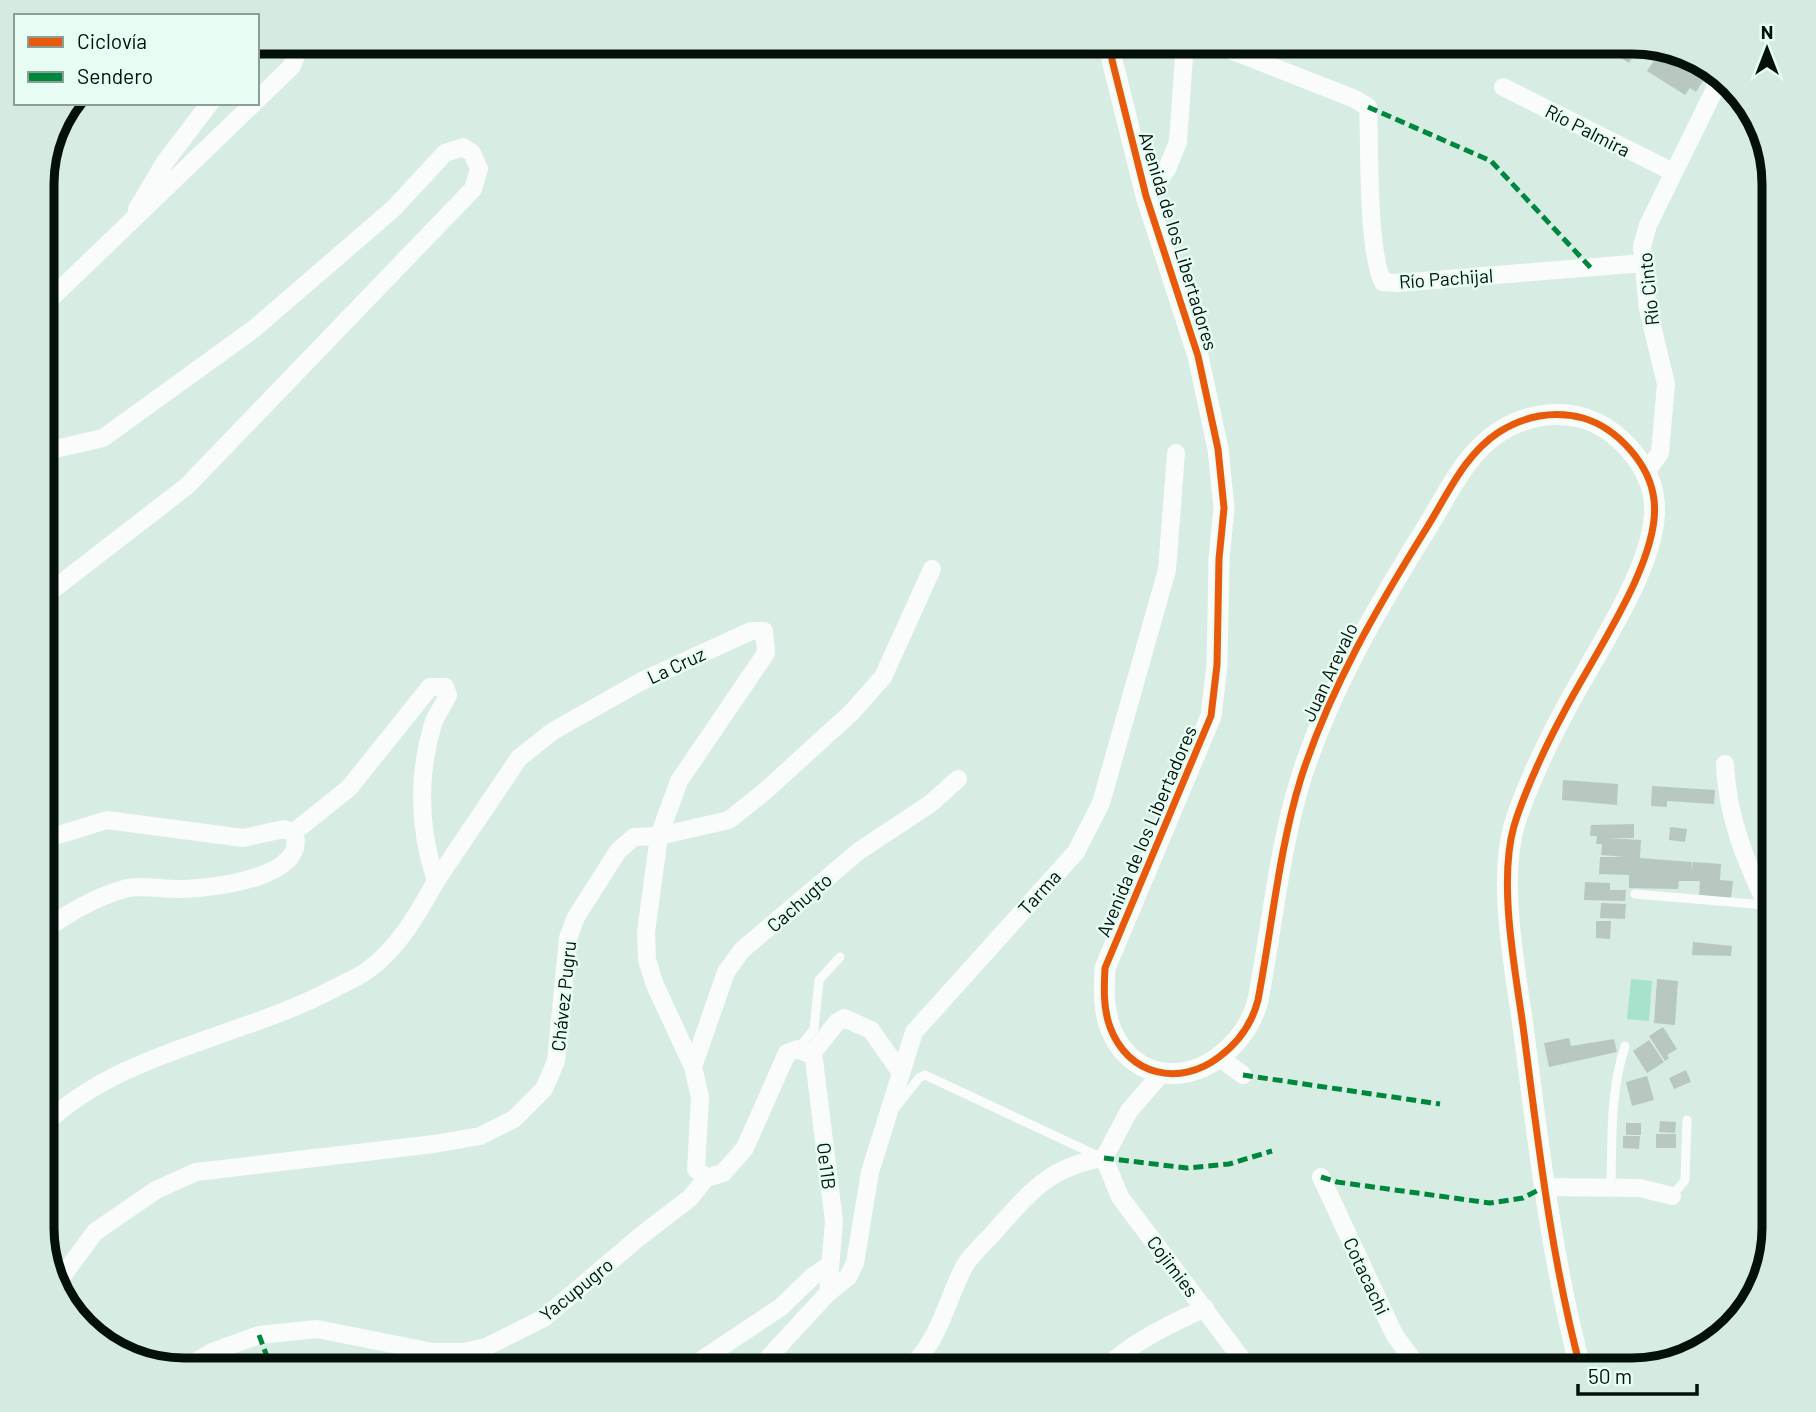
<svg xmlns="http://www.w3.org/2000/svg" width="1816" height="1412" font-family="Barlow,sans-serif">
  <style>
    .green { fill: #a7e3ca }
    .building { fill: #b8c8c0 }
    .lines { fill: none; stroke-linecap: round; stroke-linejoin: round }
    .service { stroke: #f9fcfb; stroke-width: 9 }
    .minor { stroke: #f9fcfb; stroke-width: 18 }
    .tertiary { stroke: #f9fcfb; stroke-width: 21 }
    .quiet { stroke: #00873e; stroke-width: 5; stroke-dasharray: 10 5; stroke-linecap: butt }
    .cycleway-casing { stroke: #e7fdf3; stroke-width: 11 }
    .cycleway { stroke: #e8590c; stroke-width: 7 }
    .labels { text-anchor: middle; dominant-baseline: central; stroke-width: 5; stroke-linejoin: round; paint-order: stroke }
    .street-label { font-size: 19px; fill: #04110b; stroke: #e7fdf3 }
    .rim { fill: none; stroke: #04110b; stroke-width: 9 }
  </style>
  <rect width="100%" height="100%" fill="#d7ece2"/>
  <path class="green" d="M1631,979L1652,981L1649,1021L1627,1019Z"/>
  <path class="building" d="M1604,42H1632L1657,51L1653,57L1638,47L1629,63L1601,46Z
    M1660,52L1704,79L1696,92L1690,88L1685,95L1647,71Z
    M1563,780L1618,784L1617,805L1562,800Z
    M1652,786L1715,790L1714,804L1667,801V807L1651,806Z
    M1634,824V838H1608L1641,840L1640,858L1692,862L1691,871L1693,862L1721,864L1720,880L1733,881L1731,898L1699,896L1700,881H1679L1678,889L1629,888V875L1599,874L1600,857H1625L1601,855L1602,844H1596L1597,836H1590L1591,825Z
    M1670,827L1687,829L1685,842L1669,840Z
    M1585,882L1610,883V890H1626L1625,901L1584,900Z
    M1601,903L1626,904L1625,919L1600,918Z
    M1596,921H1611L1610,939L1596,938Z
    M1693,942L1732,946L1731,956L1692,955Z
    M1657,979L1678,981L1675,1025L1654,1023Z
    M1663,1027L1677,1049L1667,1055L1669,1058L1665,1061L1649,1036Z
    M1569,1038L1571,1046L1614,1039L1617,1052L1549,1067L1544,1043Z
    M1649,1040L1664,1062L1647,1073L1633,1051Z
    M1686,1070L1691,1082L1674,1089L1669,1078Z
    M1647,1076L1654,1100L1632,1106L1626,1082Z
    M1774,1104V1122L1766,1125L1760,1109Z
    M1660,1121L1676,1122L1675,1133L1659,1132Z
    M1626,1123H1641V1135H1626Z
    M1656,1134H1676V1148H1656Z
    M1623,1136H1640L1639,1149L1623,1148Z"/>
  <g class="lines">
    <path class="service" d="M1635,894L1765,905
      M798,1049L814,1029L819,980L840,957
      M896,1107L919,1078L925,1075L1098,1156
      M1611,1188C1612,1141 1610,1091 1625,1046
      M1672,1196L1685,1180L1687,1120"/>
    <path class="minor" d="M1210,42L1355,99L1368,107C1370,146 1367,251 1383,282L1398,283L1643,263
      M1503,87L1673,172
      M257,100L292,66L301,42
      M1146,196L1167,169L1178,142L1185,42
      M137,209L165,162L210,103
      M42,307L254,103
      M1645,474L1660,453L1666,384L1648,309L1642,246L1648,225L1714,91L1717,71
      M42,598L187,486L473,189L479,169L472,153L463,147L445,153L394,208L255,328L103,438L42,452
      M1725,764C1727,821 1750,871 1774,921
      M436,881L519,758L553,731L642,681L751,631H764L766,653L679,781L659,836L646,932L647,960L655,985L693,1067L700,1097L696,1169L706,1178
      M42,932C65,915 96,897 124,889C141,884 165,890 183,889C212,888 310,878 294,832L284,829L243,838L107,820L42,840
      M811,1055L837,1022L844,1018L871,1030L899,1070
      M1219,1057L1243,1075
      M693,1067L726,972L742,950L859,851L930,804L958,779
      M1161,1074L1129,1111L1104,1158L1120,1197L1250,1370
      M42,1127C118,1051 242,1038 335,988C346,982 359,977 368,970C399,948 418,913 436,881C419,830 417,777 433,724C436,714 444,705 448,695L445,687H430L349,788L294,832
      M1321,1177L1394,1334L1420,1370
      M1544,1187L1640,1188L1672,1196
      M55,1286L95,1232L156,1190L196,1172L434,1144L480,1136L514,1119L544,1089L556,1061L568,938L576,917L618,851L634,837L659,836L729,820L764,792L851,713L883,677L932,569
      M183,1369L212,1352L259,1335L317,1329L433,1352H463L486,1347L544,1318L638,1238L690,1198L706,1178L723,1173L745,1148L787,1053L798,1049L811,1055L814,1060L834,1221L828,1293
      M693,1370L703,1359L781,1307L813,1276L830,1265
      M757,1370L828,1293L848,1277L855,1263L870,1172L914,1032L1076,852L1101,803L1167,570L1176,453
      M908,1370C941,1338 944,1306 964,1267C971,1254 986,1242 996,1230C1030,1192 1050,1166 1104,1158
      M1103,1370C1132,1342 1168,1325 1205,1308"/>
    <path class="tertiary" d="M1112,42V60L1146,196L1198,356L1218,449L1224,508L1219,559L1217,665L1211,716L1105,968C1104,988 1103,1008 1110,1027C1128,1076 1180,1087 1219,1057C1239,1042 1252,1024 1258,1000C1272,927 1279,849 1301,778C1330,688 1377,608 1426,529C1448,494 1464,455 1499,432C1524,416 1554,410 1583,418C1617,428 1650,464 1654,500C1662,560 1590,660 1563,714C1546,745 1524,793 1514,826C1498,882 1515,969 1523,1026C1538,1141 1551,1258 1581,1370"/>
    <path class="quiet" d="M1368,107L1491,161L1591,268
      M1243,1075L1440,1104
      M1104,1158L1187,1168L1229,1164L1272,1151
      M1321,1177L1337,1182L1490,1203L1523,1198L1544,1187
      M259,1335L272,1370"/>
    <defs>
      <path id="cycleway" d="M1112,42V60L1146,196L1198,356L1218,449L1224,508L1219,559L1217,665L1211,716L1105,968C1104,988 1103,1008 1110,1027C1128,1076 1180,1087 1219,1057C1239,1042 1252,1024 1258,1000C1272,927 1279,849 1301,778C1330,688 1377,608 1426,529C1448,494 1464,455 1499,432C1524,416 1554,410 1583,418C1617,428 1650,464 1654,500C1662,560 1590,660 1563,714C1546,745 1524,793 1514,826C1498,882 1515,969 1523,1026C1538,1141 1551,1258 1581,1370"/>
    </defs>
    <use href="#cycleway" class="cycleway-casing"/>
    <use href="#cycleway" class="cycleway"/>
  </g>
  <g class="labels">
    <g class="street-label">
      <text transform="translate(1588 130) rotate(27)">Río Palmira</text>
      <text transform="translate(1179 241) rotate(73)">Avenida de los Libertadores</text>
      <text transform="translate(1446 278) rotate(-4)">Río Pachijal</text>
      <text transform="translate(1648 289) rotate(-96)">Río Cinto</text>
      <text transform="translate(676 665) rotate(-25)">La Cruz</text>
      <text transform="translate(1329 672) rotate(-65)">Juan Arevalo</text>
      <text transform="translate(1146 831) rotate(-67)">Avenida de los Libertadores</text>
      <text transform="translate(1039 892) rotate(-48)">Tarma</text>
      <text transform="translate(799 902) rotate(-41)">Cachugto</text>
      <text transform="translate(563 996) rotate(-84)">Chávez Pugru</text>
      <text transform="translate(827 1166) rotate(83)">Oe11B</text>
      <text transform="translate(1173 1266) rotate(53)">Cojimies</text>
      <text transform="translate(1367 1276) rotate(65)">Cotacachi</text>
      <text transform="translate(576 1289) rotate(-39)">Yacupugro</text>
    </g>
  </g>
  <path d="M0 0H1816V1412H0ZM184 54H1632A130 130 0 0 1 1762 184V1228A130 130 0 0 1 1632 1358H184A130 130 0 0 1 54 1228V184A130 130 0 0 1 184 54Z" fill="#d5eae0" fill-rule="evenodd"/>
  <path class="rim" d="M184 54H1632A130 130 0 0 1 1762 184V1228A130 130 0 0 1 1632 1358H184A130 130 0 0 1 54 1228V184A130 130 0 0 1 184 54Z"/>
  <rect x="14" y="14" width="245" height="91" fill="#e7fdf3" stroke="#8c9f96" stroke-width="2"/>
  <rect x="28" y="37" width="35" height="10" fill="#e8590c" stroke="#8c9f96" stroke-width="2"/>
  <text x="77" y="49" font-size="21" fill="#04110b">Ciclovía</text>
  <rect x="28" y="72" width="35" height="10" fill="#00873e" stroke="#8c9f96" stroke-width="2"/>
  <text x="77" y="84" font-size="21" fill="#04110b">Sendero</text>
  <g transform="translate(1767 49)" stroke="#e7fdf3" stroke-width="5" paint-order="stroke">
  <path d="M0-5L12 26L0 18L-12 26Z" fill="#04110b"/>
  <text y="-10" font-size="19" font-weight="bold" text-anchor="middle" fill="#04110b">N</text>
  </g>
  <path d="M1578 1384v10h119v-10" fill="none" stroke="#04110b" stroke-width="3.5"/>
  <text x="1588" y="1384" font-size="21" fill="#04110b" stroke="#e7fdf3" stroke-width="5" paint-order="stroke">50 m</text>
</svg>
